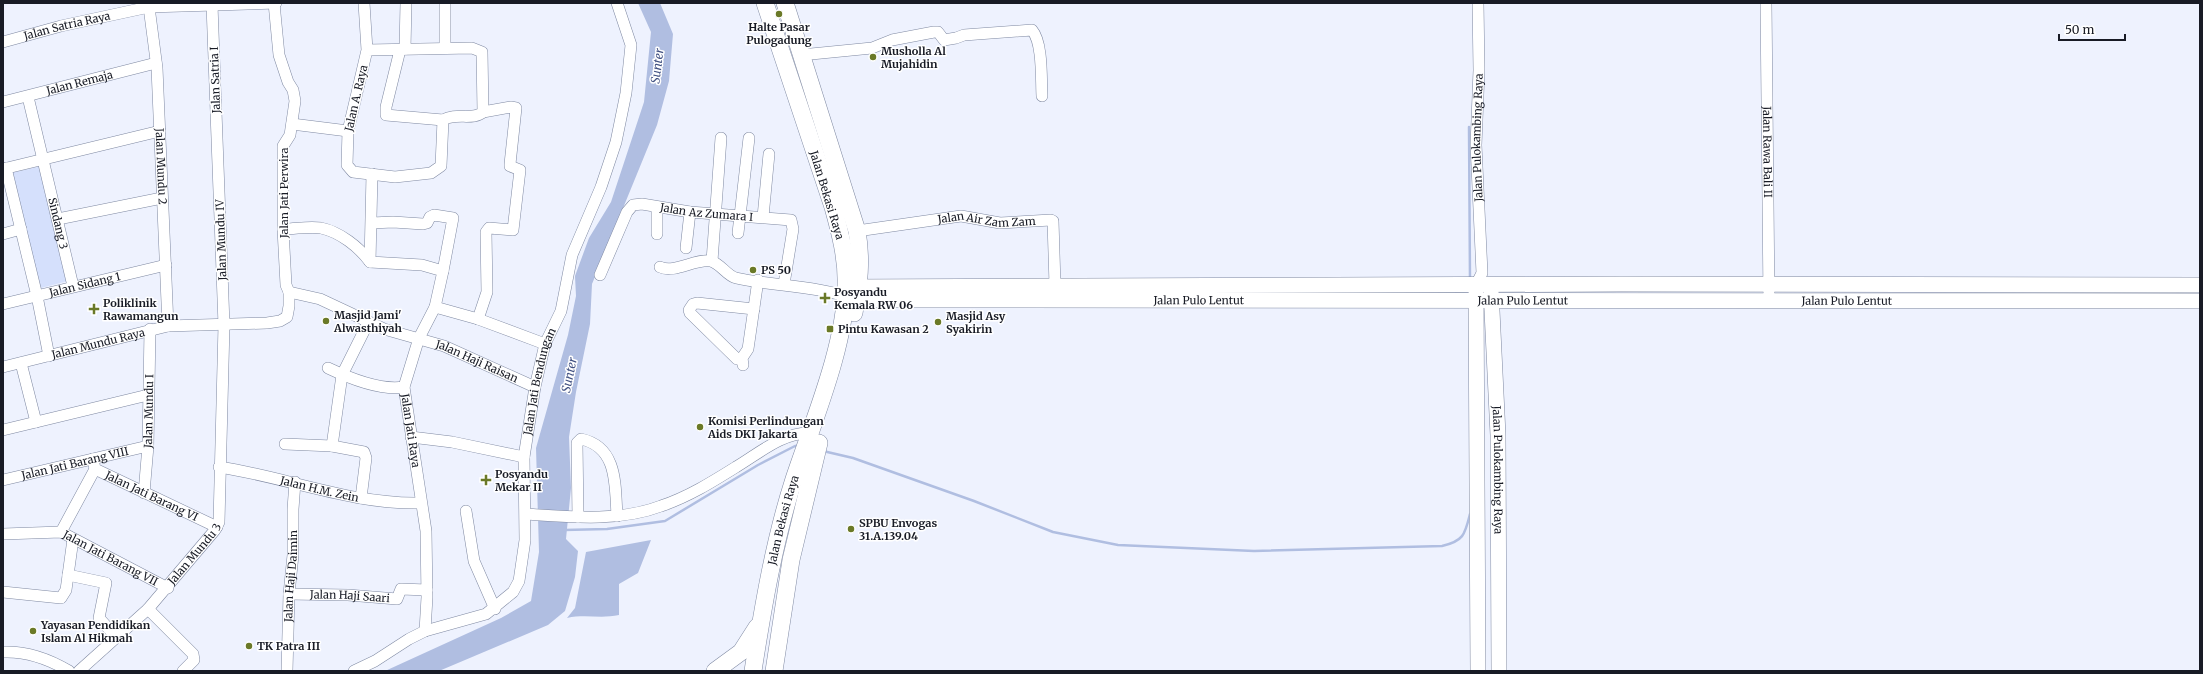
<svg xmlns="http://www.w3.org/2000/svg" width="2203" height="674" font-family="Merriweather,serif">
  <style>
    .green { fill: #d5e0fc }
    .water { fill: #b0bee1 }
    .lines { fill: none; stroke-linecap: round; stroke-linejoin: round }
    .stream { stroke: #b0bee1; stroke-width: 2.5 }
    .street-casing { stroke: #7f89a2; stroke-width: 12 }
    .secondary-casing { stroke: #7f89a2; stroke-width: 16 }
    .primary-casing { stroke: #7f89a2; stroke-width: 18 }
    .street { stroke: #fff; stroke-width: 11 }
    .secondary { stroke: #fff; stroke-width: 15 }
    .primary { stroke: #fff; stroke-width: 17 }
    .poi-dot { fill: #6a7927; stroke: #fff; stroke-width: 1.5 }
    .labels { text-anchor: middle; dominant-baseline: central; stroke-width: 3; stroke-linejoin: round; paint-order: stroke }
    .street-label { font-size: 11px; fill: #181b25; stroke: #fff }
    .poi-label { font-size: 11px; font-weight: bold; fill: #181b25; stroke: #fff; text-anchor: start }
    .water-label { font-size: 12px; font-style: italic; fill: #405081; stroke: #fff }
  </style>
  <rect width="100%" height="100%" fill="#eef2fe"/>
  <path class="green" d="M42,166L68,281L37,289L11,173Z"/>
  <path class="water" d="M638,3H660L673,34L669,81L657,125L592,284L590,324L576,392L569,437L571,488L566,539L578,551L575,577L565,611L548,625L439,671H385L501,618L531,601L539,552L536,448L568,335L576,296L575,276L589,238L611,202L644,102L651,32Z
    M651,540L638,573L619,584V615C601,619 585,614 567,618L575,608L586,552Z"/>
  <g class="lines">
    <path class="stream" d="M1469,127L1470,281
      M823,451L853,458L974,501L1053,532L1118,545L1254,551L1442,546C1464,541 1465,534 1470,514
      M564,530L607,529L665,521L758,465L795,446H798"/>
    <defs>
      <g id="street">
        <path d="M364,3L367,50L348,131L347,165L353,172L395,177L431,173L441,166L443,120C456,112 473,121 483,112L482,52L472,48L367,50"/>
        <path id="s1" d="M1766,3L1769,300"/>
        <path id="s2" d="M149,7L157,68L168,326"/>
        <path id="s3" d="M3,42L61,26L149,7L276,3"/>
        <path d="M445,48V3"/>
        <path d="M405,49L406,3"/>
        <path d="M400,50L386,107V115L443,120"/>
        <path d="M801,55L872,48L892,40L934,32H938L944,40L956,38L964,35L1032,30C1043,43 1041,79 1042,96"/>
        <path id="s4" d="M28,97L73,286"/>
        <path id="s5" d="M3,102L156,63"/>
        <path d="M292,124L348,131"/>
        <path d="M6,168L37,296L49,356"/>
        <path d="M3,169L160,131"/>
        <path id="s6" d="M372,174L370,262L422,265L443,271L435,307L419,338L404,387L426,531L427,597L425,631"/>
        <path d="M657,207V234"/>
        <path d="M763,217L769,154"/>
        <path d="M58,219L162,198"/>
        <path d="M372,223L393,222L423,224L427,223L430,217L434,215L453,218L443,271"/>
        <path d="M283,229C296,229 309,226 321,228C340,232 359,247 370,262"/>
        <path id="s7" d="M857,231L961,216L1000,223L1051,220L1053,221L1055,285"/>
        <path d="M738,233L749,138"/>
        <path d="M3,234L21,229"/>
        <path d="M686,248L690,212"/>
        <path d="M712,261L721,138"/>
        <path d="M660,267C674,274 696,258 711,261C721,264 727,276 736,278C772,286 810,285 845,296"/>
        <path id="s8" d="M600,275L627,212L633,205L642,204L690,212L791,220L793,229L784,284"/>
        <path id="s9" d="M1476,285L1482,273L1476,145L1479,70L1478,3"/>
        <path id="s10" d="M289,292L320,299L384,329L444,346L535,387"/>
        <path id="s11" d="M3,304L166,265"/>
        <path d="M435,307L478,319L545,344"/>
        <path d="M478,319L487,292L486,232L489,228L513,230L520,170L510,166V164L516,108L511,107L483,112"/>
        <path d="M742,358L737,359L690,313L689,310L693,304L697,303L754,309"/>
        <path d="M21,363L36,422"/>
        <path d="M743,365L742,358L748,349L758,280"/>
        <path id="s12" d="M3,367L168,326L267,323L280,321L287,317L289,306V292L286,285L283,229V146L290,135L295,101L293,90L288,82L279,55L274,3"/>
        <path d="M328,368C349,378 380,391 404,387"/>
        <path d="M3,430L148,395"/>
        <path d="M411,437L452,442L524,457"/>
        <path d="M285,444L332,446"/>
        <path id="s13" d="M93,459L95,469L217,527"/>
        <path id="s14" d="M219,467C286,477 353,505 421,503"/>
        <path id="s15" d="M3,480L148,446"/>
        <path id="s16" d="M144,493L148,446L150,329"/>
        <path d="M361,498L366,458L364,452L332,446L342,375L368,323"/>
        <path d="M466,511L474,561L495,609"/>
        <path d="M526,514C570,517 619,522 661,506C688,497 712,482 736,467C758,454 783,432 810,433"/>
        <path d="M578,517L577,443L581,439C618,447 615,485 617,516"/>
        <path d="M61,532L95,469"/>
        <path id="s17" d="M3,534L61,532L168,588"/>
        <path d="M68,575L106,583L99,618L116,637"/>
        <path d="M3,592L61,598L66,590L73,539"/>
        <path id="s18" d="M289,594L348,595L397,599L401,589L427,590"/>
        <path d="M148,609L193,654L194,660L183,671"/>
        <path d="M3,652C27,651 49,659 69,671"/>
        <path id="s19" d="M79,671L148,609L215,530L219,522L224,325L212,5"/>
        <path id="s20" d="M287,671L289,594L293,555V509L295,482"/>
        <path id="s21" d="M354,671L375,661L409,639L425,631L486,614L513,592L519,581L525,540L524,457L535,387L545,344L561,311L572,255L601,187L616,142L626,93L631,45L617,3"/>
      </g>
      <g id="secondary">
        <path d="M847,287L1621,284L2200,285"/>
        <path d="M1476,290L1478,671"/>
        <path id="s22" d="M1491,290L1498,435L1499,671"/>
        <path id="s23" d="M845,296L876,300L2200,301"/>
      </g>
      <g id="primary">
        <path d="M785,3L857,231C862,260 859,285 854,313"/>
        <path d="M715,671L741,652L757,627"/>
        <path id="s24" d="M753,671C763,607 774,541 794,479C813,422 846,344 846,285C847,259 840,232 833,207L765,3"/>
        <path d="M774,671L791,560L819,443"/>
      </g>
    </defs>
    <use href="#street" class="street-casing"/>
    <use href="#secondary" class="secondary-casing"/>
    <use href="#primary" class="primary-casing"/>
    <use href="#street" class="street"/>
    <use href="#secondary" class="secondary"/>
    <use href="#primary" class="primary"/>
  </g>
  <g class="poi-dot">
    <circle cx="779" cy="14" r="4"/>
    <circle cx="873" cy="57" r="4"/>
    <circle cx="753" cy="270" r="4"/>
    <path d="M823 292h4v4h4v4h-4v4h-4v-4h-4v-4h4z"/>
    <path d="M92 303h4v4h4v4h-4v4h-4v-4h-4v-4h4z"/>
    <circle cx="326" cy="321" r="4"/>
    <circle cx="938" cy="322" r="4"/>
    <rect x="826" y="325" width="8" height="8" rx="2"/>
    <circle cx="700" cy="427" r="4"/>
    <path d="M484 474h4v4h4v4h-4v4h-4v-4h-4v-4h4z"/>
    <circle cx="851" cy="529" r="4"/>
    <circle cx="33" cy="631" r="4"/>
    <circle cx="249" cy="646" r="4"/>
  </g>
  <g class="labels">
    <g class="street-label">
      <text stroke="none"><textPath href="#s3" startOffset="66">Jalan Satria Raya</textPath></text>
      <text transform="translate(215 80) rotate(-92)">Jalan Satria I</text>
      <text stroke="none"><textPath href="#s5" startOffset="79">Jalan Remaja</textPath></text>
      <text transform="translate(356 98) rotate(-77)">Jalan A. Raya</text>
      <text stroke="none"><textPath href="#s9" startOffset="149">Jalan Pulokambing Raya</textPath></text>
      <text stroke="none"><textPath href="#s1" startOffset="149">Jalan Rawa Bali II</textPath></text>
      <text stroke="none"><textPath href="#s2" startOffset="160">Jalan Mundu 2</textPath></text>
      <text transform="translate(284 193) rotate(-90)">Jalan Jati Perwira</text>
      <text transform="translate(827 195) rotate(73)">Jalan Bekasi Raya</text>
      <text stroke="none"><textPath href="#s8" startOffset="152">Jalan Az Zumara I</textPath></text>
      <text stroke="none"><textPath href="#s7" startOffset="131">Jalan Air Zam Zam</textPath></text>
      <text stroke="none"><textPath href="#s4" startOffset="130">Sindang 3</textPath></text>
      <text transform="translate(221 240) rotate(-92)">Jalan Mundu IV</text>
      <text stroke="none"><textPath href="#s11" startOffset="84">Jalan Sidang 1</textPath></text>
      <text stroke="none"><textPath href="#s23" startOffset="354">Jalan Pulo Lentut</textPath></text>
      <text stroke="none"><textPath href="#s23" startOffset="678">Jalan Pulo Lentut</textPath></text>
      <text stroke="none"><textPath href="#s23" startOffset="1002">Jalan Pulo Lentut</textPath></text>
      <text stroke="none"><textPath href="#s12" startOffset="98">Jalan Mundu Raya</textPath></text>
      <text stroke="none"><textPath href="#s10" startOffset="201">Jalan Haji Raisan</textPath></text>
      <text stroke="none"><textPath href="#s21" startOffset="394">Jalan Jati Bendungan</textPath></text>
      <text stroke="none"><textPath href="#s16" startOffset="82">Jalan Mundu I</textPath></text>
      <text stroke="none"><textPath href="#s6" startOffset="329">Jalan Jati Raya</textPath></text>
      <text stroke="none"><textPath href="#s15" startOffset="74">Jalan Jati Barang VIII</textPath></text>
      <text stroke="none"><textPath href="#s22" startOffset="180">Jalan Pulokambing Raya</textPath></text>
      <text stroke="none"><textPath href="#s14" startOffset="103">Jalan H.M. Zein</textPath></text>
      <text stroke="none"><textPath href="#s13" startOffset="73">Jalan Jati Barang VI</textPath></text>
      <text stroke="none"><textPath href="#s24" startOffset="154">Jalan Bekasi Raya</textPath></text>
      <text stroke="none"><textPath href="#s19" startOffset="165">Jalan Mundu 3</textPath></text>
      <text stroke="none"><textPath href="#s17" startOffset="114">Jalan Jati Barang VII</textPath></text>
      <text stroke="none"><textPath href="#s20" startOffset="95">Jalan Haji Daimin</textPath></text>
      <text stroke="none"><textPath href="#s18" startOffset="61">Jalan Haji Saari</textPath></text>
    </g>
    <g class="poi-label">
      <text x="779" y="27" text-anchor="middle">Halte Pasar<tspan x="779" dy="13">Pulogadung</tspan></text>
      <text x="881" y="51">Musholla Al<tspan x="881" dy="13">Mujahidin</tspan></text>
      <text x="761" y="270">PS 50</text>
      <text x="834" y="292">Posyandu<tspan x="834" dy="13">Kemala RW 06</tspan></text>
      <text x="103" y="303">Poliklinik<tspan x="103" dy="13">Rawamangun</tspan></text>
      <text x="334" y="315">Masjid Jami'<tspan x="334" dy="13">Alwasthiyah</tspan></text>
      <text x="946" y="316">Masjid Asy<tspan x="946" dy="13">Syakirin</tspan></text>
      <text x="838" y="329">Pintu Kawasan 2</text>
      <text x="708" y="421">Komisi Perlindungan<tspan x="708" dy="13">Aids DKI Jakarta</tspan></text>
      <text x="495" y="474">Posyandu<tspan x="495" dy="13">Mekar II</tspan></text>
      <text x="859" y="523">SPBU Envogas<tspan x="859" dy="13">31.A.139.04</tspan></text>
      <text x="41" y="625">Yayasan Pendidikan<tspan x="41" dy="13">Islam Al Hikmah</tspan></text>
      <text x="257" y="646">TK Patra III</text>
    </g>
    <g class="water-label">
      <text transform="translate(657 66) rotate(-83)">Sunter</text>
      <text transform="translate(569 375) rotate(-78)">Sunter</text>
    </g>
  </g>
  <rect width="2203" height="674" fill="none" stroke="#181b25" stroke-width="8"/>
  <path d="M2059 34v6h66v-6" fill="none" stroke="#181b25" stroke-width="2"/>
  <text x="2065" y="34" font-size="12" fill="#181b25" stroke="#ffffff" stroke-width="3" paint-order="stroke">50 m</text>
</svg>
